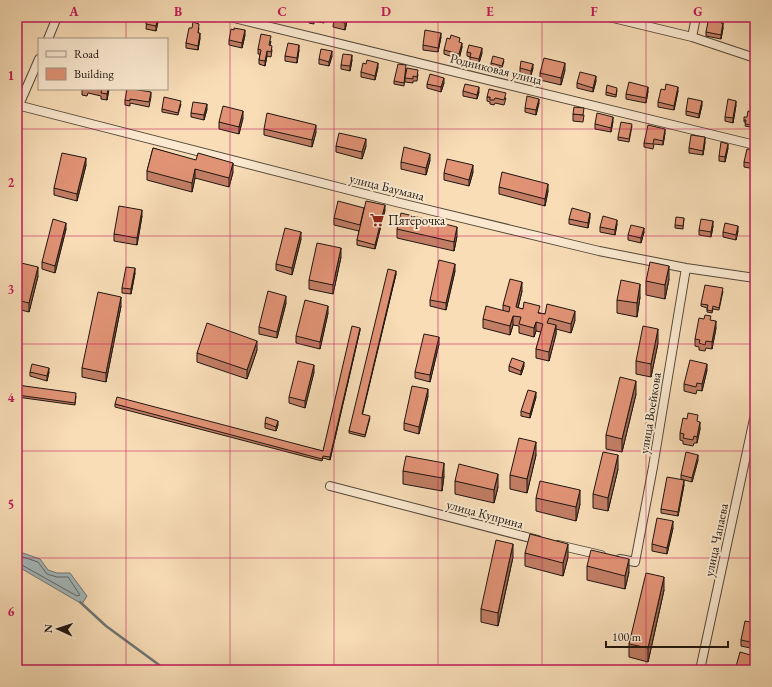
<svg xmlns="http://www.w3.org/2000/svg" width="772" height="687" font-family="'EB Garamond',serif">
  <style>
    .water { fill: #a4b8bb; stroke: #6f7776 }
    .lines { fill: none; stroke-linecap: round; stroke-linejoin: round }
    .shore { stroke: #626665; stroke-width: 1 }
    .stream { stroke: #6f7776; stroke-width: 2.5 }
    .minor-casing { stroke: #554739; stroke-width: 10 }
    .minor { stroke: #fae9d0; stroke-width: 8 }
    .wall { fill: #c27e65; stroke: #1f150f }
    .shaded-wall { fill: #9e6753; stroke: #1f150f }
    .building { fill: #e19376; stroke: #1f150f }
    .grid { fill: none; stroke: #c2185b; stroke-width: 1; stroke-opacity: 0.55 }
    .labels { text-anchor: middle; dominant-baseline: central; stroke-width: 4; stroke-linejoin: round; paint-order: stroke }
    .street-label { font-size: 13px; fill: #1f150f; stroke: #fae9d0 }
    .poi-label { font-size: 13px; fill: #1f150f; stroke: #fae9d0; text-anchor: start }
    .neatline { fill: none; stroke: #c2185b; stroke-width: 1.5 }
    .grid-label { font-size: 13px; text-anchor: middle; font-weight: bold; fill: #c2185b }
  </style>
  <rect width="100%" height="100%" fill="#f8ddb7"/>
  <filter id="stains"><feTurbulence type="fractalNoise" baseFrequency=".005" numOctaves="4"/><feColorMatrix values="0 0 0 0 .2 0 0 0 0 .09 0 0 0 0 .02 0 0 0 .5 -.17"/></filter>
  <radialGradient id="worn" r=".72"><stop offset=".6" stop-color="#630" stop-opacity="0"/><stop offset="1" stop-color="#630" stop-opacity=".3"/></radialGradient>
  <path class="water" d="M17,551L40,559L48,570L57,573H70L87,596L82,604L17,566Z"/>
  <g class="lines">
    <path class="shore" d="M17,555L38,562L47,574L57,577H68L80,595L77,596L20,564L17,563"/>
    <path class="stream" d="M80,602L106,626L166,670"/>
    <defs>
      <path id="minor" d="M230,17L755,145
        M609,17L692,37L755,58
        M692,37L696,17
        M48,39L57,17
        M17,105L396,202L599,251L686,268L755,278
        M19,105L39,59
        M330,486L538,540
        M558,545L601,555
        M620,559L635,562L653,467L686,268
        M700,670L755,414"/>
    </defs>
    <use href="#minor" class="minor-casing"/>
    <use href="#minor" class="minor"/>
  </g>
  <path class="wall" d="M114,17H126L125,20Z
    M147,17H159L156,31L146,29Z
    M309,17H325L324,23L314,21V24L309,23Z
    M334,17H348L345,30L333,27Z
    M657,17H671L670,20L664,18V20L659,19V17Z
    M721,23L723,28L721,39L706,36V32Z
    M192,28H199L198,33L200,38L198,50L186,48V43Z
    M245,35L242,48L229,45V40Z
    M441,37L438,52L423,50V45Z
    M271,41L270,46L272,50L271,57L267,56L265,66L259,64V60L260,54H258V49Z
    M460,42L462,47L459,59L444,54V50Z
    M299,50L297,63L285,61V56Z
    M467,52L482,53L479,63L470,61V57L467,56Z
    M332,56L329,66L319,64V59Z
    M352,60L350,71L341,69V65Z
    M504,61L502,68L491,66V63Z
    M366,64L378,67L375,80L361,77V72Z
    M406,68L404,86L394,84V81Z
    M520,68H533L531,75L520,73Z
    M565,70L561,85L540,80V73Z
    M418,74L417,81H413V83L405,82V78Z
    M596,81L593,92L577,88V83Z
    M444,83L441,92L427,88V84Z
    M82,89H109L107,100L101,99V96L88,93L87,96L82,95Z
    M617,90L616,97L606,95V92Z
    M665,90L678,91L674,110L658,107V102Z
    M463,91L479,92L477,99L463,96Z
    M648,91L646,103L626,99V94Z
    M151,92V97L149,107L130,103V106L125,105V100Z
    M487,97L506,98L504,105L495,103L494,105L490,104V102L487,101Z
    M539,103L536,115L525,112V108Z
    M181,104L178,115L162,112V109Z
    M702,105L699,118L686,115V111Z
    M736,105L733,123L725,121V117Z
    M207,109L204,120L191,117V113Z
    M755,112V128L745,126L746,122H744V120L747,117Z
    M573,114L584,115L583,122L573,121Z
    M243,118L239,134L219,129V122Z
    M613,121L611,132L595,129V124Z
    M632,126L629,142L618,140V137Z
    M264,129L316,132L312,147L264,135Z
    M665,133L663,145L654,144L653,149L644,147V143Z
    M705,142L703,155L689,153V148Z
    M336,146H366L362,159L336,152Z
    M153,148L233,172L229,187L195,178L192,192L147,180V171Z
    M728,148L725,162L719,161V156Z
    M755,150V169L744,167V162Z
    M430,160L426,175L401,169V162Z
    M86,165L77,201L54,195V188Z
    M473,172L469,186L444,180V173Z
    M499,187L548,191L545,206L499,194Z
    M364,210H385L375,249L357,245V240L359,231L334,225V218Z
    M142,216L137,245L114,241V234Z
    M590,217L588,228L569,224V219Z
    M684,218L683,229L675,228V225Z
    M617,224L615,235L600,232V227Z
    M713,226L711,237L699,235V230Z
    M66,229L55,273L42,269V262Z
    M397,229L457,236L454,251L397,238Z
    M738,231L736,240L723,237V232Z
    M644,232L641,243L628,240V235Z
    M301,239L292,275L276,270V264Z
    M341,257L333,294L309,289V280Z
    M17,262L38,276L29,312L17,309Z
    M455,271L446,310L430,306V300Z
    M135,273L131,294L122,293V288Z
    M396,274L362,414L370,418L365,437L349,433V431Z
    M669,279L665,299L646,295V281Z
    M522,291L518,308L540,313L575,320L571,333L556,329V334L549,361L536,358V349L541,332L536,331L534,337L519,333V326L513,325L510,335L483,328V319L503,311V305Z
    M723,291L719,310L713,309L712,313L707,312V308L701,306V304Z
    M640,297L637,317L617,313V300Z
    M286,303L277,338L259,334V327Z
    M121,306L106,382L82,377V368Z
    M328,313L320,349L296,343V336Z
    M711,320L716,328L712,349L706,348L705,351L699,350V347L695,346V339Z
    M360,330L330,460L323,458L322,461L115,407V404L323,451Z
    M658,343L651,377L636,374V361Z
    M439,344L430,382L415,378V372Z
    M257,350L247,379L197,362V353Z
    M509,366H524L521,375L509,371Z
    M707,370L702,391L697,390L696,394L684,391V384Z
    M30,372H49L47,381L30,376Z
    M314,372L305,408L289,403V397Z
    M17,385L76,396L75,405L17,397Z
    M636,394L622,452L606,449V435Z
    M428,396L419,434L404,430V423Z
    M536,397L530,418L521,416V411Z
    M698,422L700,429L697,443H694L693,446L683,444V441L680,440V433Z
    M265,423L278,425L276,431L265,428Z
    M536,455L527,493L510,489V475Z
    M698,460L692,482L681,479V475Z
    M618,469L608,511L593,508V494Z
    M403,471L444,476L442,491L403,484Z
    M455,481L498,487L494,503L455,494Z
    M684,485L678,516L661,513V509Z
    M536,498L580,504L576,521L536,511Z
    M673,528L667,554L652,551V544Z
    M525,553L568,557L563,576L525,566Z
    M513,557L498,626L481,622V609Z
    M587,566L629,572L625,589L587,580Z
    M664,590L648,662L629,657V644Z
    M755,620V649L741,646V640L750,622Z"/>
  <path class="shaded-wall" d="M158,17H159L156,31V26Z
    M346,17H348L345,30V23Z
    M723,23V28L721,39V35Z
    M245,30V35L242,48V43Z
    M200,33V38L198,50V46Z
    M441,33V37L438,52V48Z
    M462,43V47L459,59V54Z
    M299,45V50L297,63V58Z
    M482,48V53L479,63V59Z
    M267,51V56L265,66V61Z
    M332,51V56L329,66V62Z
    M352,55V60L350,71V66Z
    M378,63V67L375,80V76Z
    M565,63V70L561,85V78Z
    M533,64V68L531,75V71Z
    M596,76V81L593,92V88Z
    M444,78V83L441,92V87Z
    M479,87V92L477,99V95Z
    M648,87V91L646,103V98Z
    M678,87V91L674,110V106Z
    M108,89H109L107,100V94Z
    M539,99V103L536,115V110Z
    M702,101V105L699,118V114Z
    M736,101V105L733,123V118Z
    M207,104V109L204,120V115Z
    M243,111V118L239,134V127Z
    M613,117V121L611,132V128Z
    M316,125V132L312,147V140Z
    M665,129V133L663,145V141Z
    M705,137V142L703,155V151Z
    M366,139V146L362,159V152Z
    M728,144V148L725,162V157Z
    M430,154V160L426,175V168Z
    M86,158V165L77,201V194Z
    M233,163V172L229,187V178Z
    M473,165V172L469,186V180Z
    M195,169V178L192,192V183Z
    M548,184V191L545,206V199Z
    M385,205V210L375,249V245Z
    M142,210V216L137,245V238Z
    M590,213V217L588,228V223Z
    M617,220V224L615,235V230Z
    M713,221V226L711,237V232Z
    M66,223V229L55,273V266Z
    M738,226V231L736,240V235Z
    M457,227V236L454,251V242Z
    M644,228V232L641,243V238Z
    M301,232V239L292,275V268Z
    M341,248V257L333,294V285Z
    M455,264V271L446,310V303Z
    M669,266V279L665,299V285Z
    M38,267V276L29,312V303Z
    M135,268V273L131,294V289Z
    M396,271V274L362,416V414Z
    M522,282V291L516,316V307Z
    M640,284V297L637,317V303Z
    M286,296V303L277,338V332Z
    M121,297V306L106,382V373Z
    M328,306V313L320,349V342Z
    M575,311V320L571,333V324Z
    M513,316V325L510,335V326Z
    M716,321V328L712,349V342Z
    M536,322V331L534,337V328Z
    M556,325V334L549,361V352Z
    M360,328V330L330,460V457Z
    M658,329V343L651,377V364Z
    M439,337V344L430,382V375Z
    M257,341V350L247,379V370Z
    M524,362V366L521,375V371Z
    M707,364V370L702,391V384Z
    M314,365V372L305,408V401Z
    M49,368V372L47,381V376Z
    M636,381V394L622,452V439Z
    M428,389V396L419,434V427Z
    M536,392V397L530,418V414Z
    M278,421V425L276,431V427Z
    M700,422V429L697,443V437Z
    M536,442V455L527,493V479Z
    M618,455V469L608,511V498Z
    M698,455V460L692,482V478Z
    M444,463V476L442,491V478Z
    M498,474V487L494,503V490Z
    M684,480V485L678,516V512Z
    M580,490V504L576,521V507Z
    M673,521V528L667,554V548Z
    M513,544V557L498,626V613Z
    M568,544V557L563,576V563Z
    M629,559V572L625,589V576Z
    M664,577V590L648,662V648Z
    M754,656V663L752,670H751Z"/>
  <path class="building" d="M147,17H158L156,26L146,24Z
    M309,17H314V19L309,18Z
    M334,17H346L345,23L333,20Z
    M709,17L721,20V23H723L721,35L706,32Z
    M193,22L199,24L198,33H200L198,46L186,43L189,28H192Z
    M234,28L245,30L242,43L229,40L231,29L234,30Z
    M425,30L441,33L438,48L423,45Z
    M261,34L271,36L269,45L272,46L271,52L267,51L265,61L259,60L261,50L258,49Z
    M451,35L460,38L459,42L462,43L459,54L444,50L447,38L450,39Z
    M288,43L299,45L297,58L285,56Z
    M469,45L482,48L479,59L470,57L471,53L467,52Z
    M321,49L332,51L329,62L319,59Z
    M343,54L352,55L350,66L341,65Z
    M493,56L504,59L502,66L491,63Z
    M544,58L565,63L561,78L540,73Z
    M367,60L378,63L375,76L361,72L363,63L366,64Z
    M521,61L533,64L531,71L520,68Z
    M398,64L406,65L404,83L394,81Z
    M407,68L418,70L417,77L413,76V79L405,78Z
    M580,72L596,76L593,88L577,83Z
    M430,74L444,78L441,87L427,84Z
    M629,82L648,87L646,98L626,94Z
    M465,84L479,87L477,95L463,91Z
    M666,84L678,87L674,106L658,102L661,89L665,90Z
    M607,85L617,88L616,95L606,92Z
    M102,89H108L107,94L101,93Z
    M127,89H132L151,92L149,102L130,99V101L125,100Z
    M489,89L506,93L504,100L495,98L494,100H490V97H487Z
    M527,96L539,99L536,110L525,108Z
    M164,97L181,101L178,113L162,109Z
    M688,98L702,101L699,114L686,111Z
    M728,99L736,101L733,118L725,117Z
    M193,102L207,104L204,115L191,113Z
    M223,106L243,111L239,127L219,122Z
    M574,107L584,108L583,115L573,114Z
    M748,111L755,112V125L745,124L746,120H744V117H747Z
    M267,113L316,125L312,140L264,129Z
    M597,113L613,117L611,128L595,124Z
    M621,122L632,124L629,139L618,137Z
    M648,125L665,129L663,141L654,139L653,144L644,143Z
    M339,133L366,139L362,152L336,146Z
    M691,135L705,137L703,151L689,148Z
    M721,142L728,144L725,157L719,156Z
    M404,147L430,154L426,168L401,162Z
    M153,148L196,160L198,153L233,163L229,178L195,169L192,183L147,171Z
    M747,149L755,150V164L744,162Z
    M62,153L86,158L77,194L54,188Z
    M447,159L473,165L469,180L444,173Z
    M502,172L548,184L545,199L499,187Z
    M338,201L364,208L360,225L334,218Z
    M366,201L385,205L375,245L357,240Z
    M119,206L142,210L137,238L114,234Z
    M572,208L590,213L588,223L569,219Z
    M401,213L457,227L454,242L397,229Z
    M603,216L617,220L615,230L600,227Z
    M676,217L684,218L683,226L675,225Z
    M53,219L66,223L55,266L42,262Z
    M701,219L713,221L711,232L699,230Z
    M725,223L738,226L736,235L723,232Z
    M631,225L644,228L641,238L628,235Z
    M285,228L301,232L292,268L276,264Z
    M317,243L341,248L333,285L309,280Z
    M439,260L455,264L446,303L430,300Z
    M17,262L38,267L29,303L17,300Z
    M650,262L669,266L665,285L646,281Z
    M126,267L135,268L131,289L122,288Z
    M388,269L396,271L362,414L370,416L365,435L349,431Z
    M510,279L522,282L516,307L523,309L524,302L540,306L538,313L545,314L547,304L575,311L571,324L549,318L547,323L556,325L549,352L536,349L543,324L536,322L534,328L519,324L521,317L513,316L510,326L483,319L486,306L509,312L510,307L503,305Z
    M621,280L640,284L637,303L617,300Z
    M705,285L723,288L719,308L713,306L712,311L707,310L708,305L701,304Z
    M268,291L286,296L277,332L259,327Z
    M98,292L121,297L106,373L82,368Z
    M305,300L328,306L320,342L296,336Z
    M705,315L711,316L710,320L716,321L712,342L706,341L705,345L699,343L700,340L695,339L699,318L704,319Z
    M207,323L257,341L247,370L197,353Z
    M352,326L360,328L330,457L323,456L322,459L115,404L117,397L323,451Z
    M643,326L658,329L651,364L636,361Z
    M424,334L439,337L430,375L415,372Z
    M512,358L524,362L521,371L509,366Z
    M690,360L707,364L702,384L697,383L696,387L684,384Z
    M298,361L314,365L305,401L289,397Z
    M32,364L49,368L47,376L30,372Z
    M620,377L636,381L622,439L606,435Z
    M17,385L76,393L75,403L17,395Z
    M412,386L428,389L419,427L404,423Z
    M528,390L536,392L530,414L521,411Z
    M17,406L21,407L19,415L17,414Z
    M688,413L698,415L697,421L700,422L697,437L694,436L693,440L683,438L684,434L680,433L683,418L687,419Z
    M266,417L278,421L276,427L265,423Z
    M519,438L536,442L527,479L510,475Z
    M603,452L618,455L608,498L593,494Z
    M686,452L698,455L692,478L681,475Z
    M406,456L444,463L442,478L403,471Z
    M459,464L498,474L494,490L455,481Z
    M667,477L684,480L678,512L661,509Z
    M540,481L580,490L576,507L536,498Z
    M657,518L673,521L667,548L652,544Z
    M530,534L568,544L563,563L525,553Z
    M496,540L513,544L498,613L481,609Z
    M591,550L629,559L625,576L587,566Z
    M646,573L664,577L648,648L629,644Z
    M751,619L755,620V643L741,640L745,621L750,622Z
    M740,652L754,656L751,670H735Z"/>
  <path class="grid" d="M126,17V39M230,17V670M334,17V670M438,17V670M542,17V670M646,17V670M126,89V670M17,129H755M17,236H755M17,344H755M17,451H755M17,558H755"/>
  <defs>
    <symbol id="supermarket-bare" viewBox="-9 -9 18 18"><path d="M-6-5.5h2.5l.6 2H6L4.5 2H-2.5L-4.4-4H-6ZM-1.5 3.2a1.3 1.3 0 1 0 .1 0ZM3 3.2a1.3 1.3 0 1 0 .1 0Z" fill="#8f2418" stroke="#fae9d0" stroke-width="2.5" paint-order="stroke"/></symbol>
  </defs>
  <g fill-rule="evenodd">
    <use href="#supermarket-bare" x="367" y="210" width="20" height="20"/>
  </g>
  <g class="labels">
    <g class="street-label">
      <text transform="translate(496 69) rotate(14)">Родниковая улица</text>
      <text transform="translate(387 187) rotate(14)">улица Баумана</text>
      <text transform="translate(650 413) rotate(-81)">улица Воейкова</text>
      <text transform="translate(485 514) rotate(15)">улица Куприна</text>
      <text transform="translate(716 540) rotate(-78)">улица Чапаева</text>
    </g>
    <g class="poi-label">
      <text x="388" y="220">Пятёрочка</text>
    </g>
  </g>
  <rect width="772" height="687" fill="none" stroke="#f8ddb7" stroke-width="44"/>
  <rect x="38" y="38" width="130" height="52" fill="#fae9d0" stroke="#a29483"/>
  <rect x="46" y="51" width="20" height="6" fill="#fae9d0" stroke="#a29483"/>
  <text x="74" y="58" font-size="12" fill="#1f150f">Road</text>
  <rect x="46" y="68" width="20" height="12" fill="#e19376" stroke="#a29483"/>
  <text x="74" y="78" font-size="12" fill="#1f150f">Building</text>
  <g transform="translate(58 629) rotate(273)" stroke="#fae9d0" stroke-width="3" paint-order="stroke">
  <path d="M0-3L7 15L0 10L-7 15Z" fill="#1f150f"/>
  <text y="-6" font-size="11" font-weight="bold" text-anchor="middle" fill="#1f150f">N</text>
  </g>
  <path d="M606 641v6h122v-6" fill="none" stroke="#1f150f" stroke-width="2"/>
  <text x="612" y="641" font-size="12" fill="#1f150f" stroke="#fae9d0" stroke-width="3" paint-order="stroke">100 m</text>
  <rect x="22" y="22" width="728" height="643" class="neatline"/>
  <g class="grid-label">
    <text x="74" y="16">A</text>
    <text x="178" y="16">B</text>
    <text x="282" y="16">C</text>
    <text x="386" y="16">D</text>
    <text x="490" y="16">E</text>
    <text x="594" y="16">F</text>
    <text x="698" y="16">G</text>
    <text x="11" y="80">1</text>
    <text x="11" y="187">2</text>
    <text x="11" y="294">3</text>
    <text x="11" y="402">4</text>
    <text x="11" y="509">5</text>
    <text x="11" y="616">6</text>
  </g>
  <rect width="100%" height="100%" filter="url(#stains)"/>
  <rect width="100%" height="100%" fill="url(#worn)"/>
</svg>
